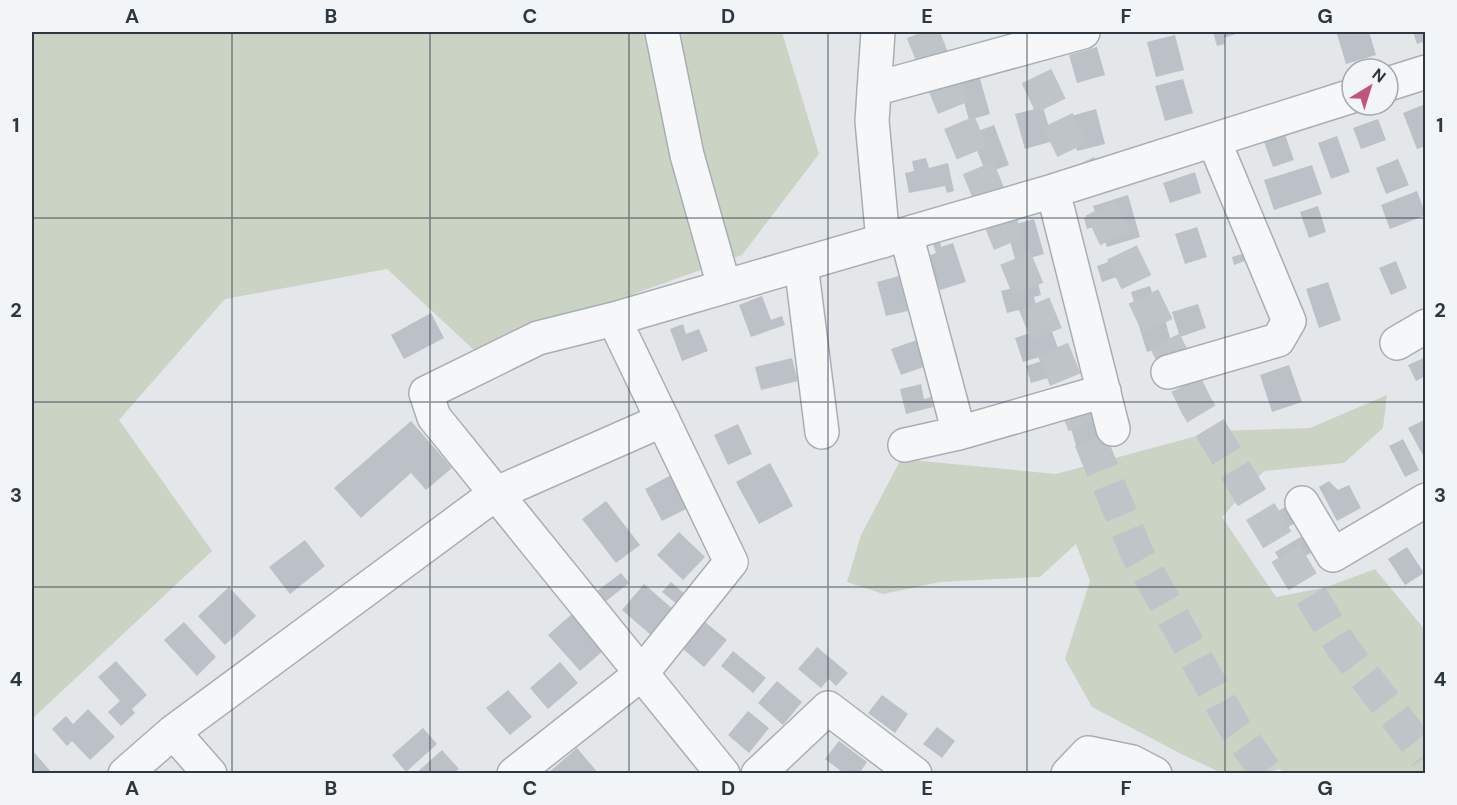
<svg xmlns="http://www.w3.org/2000/svg" width="1457" height="805" font-family="'DM Sans',sans-serif">
  <style>
    .green { fill: #cbd3c5 }
    .building { fill: #bbc1c6 }
    .lines { fill: none; stroke-linecap: round; stroke-linejoin: round }
    .highway-tunnel { stroke: #bec4c8; stroke-width: 33; stroke-dasharray: 33 16; stroke-linecap: butt }
    .minor-casing { stroke: #a8afb4; stroke-width: 36 }
    .minor { stroke: #f5f7f8; stroke-width: 33 }
    .grid { fill: none; stroke: #2c3741; stroke-width: 1.5; stroke-opacity: 0.55 }
    .neatline { fill: none; stroke: #2c3741; stroke-width: 2 }
    .grid-label { font-size: 20px; text-anchor: middle; font-weight: bold; fill: #2c3741 }
  </style>
  <rect width="100%" height="100%" fill="#e3e7ea"/>
  <path class="green" d="M32,32H782L819,154L742,255L475,351L387,269L225,299L119,420L212,551L32,719Z
    M1387,395L1383,428L1344,463L1264,471L1222,517L1276,597L1327,587L1375,569L1425,630V773L1284,774L1280,769L1264,773H1222L1183,755L1092,707L1065,659L1090,581L1076,544L1040,577L940,582L883,594L847,582L861,535L901,459L1056,474L1215,431L1310,428Z"/>
  <path class="building" d="M1213,32H1242L1224,38L1225,44L1217,46Z
    M1344,32H1369L1376,55L1346,64L1337,34Z
    M1413,32H1426V41L1417,44Z
    M1175,35L1184,70L1156,77L1147,42Z
    M1097,47L1105,75L1077,83L1069,55Z
    M979,75L990,114L969,120L958,81Z
    M1183,79L1193,113L1165,121L1155,86Z
    M1423,105L1426,112V146L1417,149L1403,113Z
    M1043,107L1053,141L1025,149L1015,114Z
    M1096,109L1105,144L1077,151L1068,117Z
    M1378,119L1386,140L1361,149L1353,128Z
    M994,125L1009,165L986,173L974,143L982,141L978,131Z
    M1284,132L1294,160L1273,167L1263,139Z
    M1337,136L1350,172L1331,179L1318,143Z
    M926,158L929,168L948,163L954,191L947,193L945,186L909,193L905,173L914,171L912,161Z
    M1398,159L1409,185L1386,194L1376,168Z
    M1312,165L1322,194L1274,210L1264,180Z
    M1195,172L1201,193L1170,203L1163,183Z
    M1417,191L1426,215L1390,229L1381,205Z
    M1128,195L1140,237L1107,247L1100,225L1087,229L1084,218L1096,215L1093,206Z
    M1318,206L1326,232L1309,238L1300,212Z
    M1034,219L1044,254L1016,262L1006,227Z
    M1197,227L1207,257L1185,264L1175,234Z
    M940,242L941,247L953,243L966,282L940,290L928,256L936,253L933,244Z
    M1245,253L1247,260L1234,265L1232,257Z
    M1128,255L1134,271L1102,282L1097,266Z
    M1396,261L1407,288L1391,295L1379,268Z
    M1036,275L1041,295L1034,297L1036,306L1007,313L1001,291L1022,286L1019,279Z
    M899,276L908,311L886,316L877,282Z
    M1328,282L1341,320L1319,328L1306,289Z
    M1150,286L1156,306L1137,312L1131,292Z
    M762,296L771,320L782,316L785,325L751,337L739,305Z
    M1198,304L1206,328L1180,337L1172,312Z
    M431,313L444,338L404,359L391,335Z
    M1164,316L1172,345L1147,352L1138,323Z
    M683,324L686,334L699,329L708,351L682,361L670,329Z
    M1050,326L1059,351L1023,362L1015,338Z
    M920,339L929,365L901,375L891,349Z
    M1055,357L1061,374L1031,383L1026,366Z
    M1426,357V376L1416,381L1408,365Z
    M792,358L798,381L761,390L755,367Z
    M1289,365L1302,402L1272,412L1260,375Z
    M921,384L924,399L931,397L933,407L906,414L900,389Z
    M1094,411L1105,447L1079,455L1068,419Z
    M1426,419V461L1408,428Z
    M411,421L452,468L426,490L411,473L361,518L334,488Z
    M738,424L752,454L728,465L714,435Z
    M1403,439L1419,470L1405,477L1389,446Z
    M770,463L793,506L759,524L736,482Z
    M671,475L688,508L662,521L645,489Z
    M1329,481L1338,490L1349,485L1361,508L1337,521L1319,487Z
    M606,501L640,545L616,563L582,519Z
    M1287,506L1297,522L1267,539L1258,523Z
    M679,532L705,557L683,580L657,555Z
    M1304,535L1314,551L1284,568L1275,552Z
    M305,540L325,566L290,594L269,567Z
    M1407,547L1424,573L1405,585L1388,559Z
    M621,573L629,583L605,602L596,592Z
    M671,582L686,595L678,605L662,592Z
    M644,584L674,610L652,636L622,610Z
    M229,587L256,616L225,645L198,616Z
    M573,613L604,650L580,671L548,635Z
    M699,617L727,640L704,667L677,644Z
    M184,622L216,657L197,676L164,640Z
    M817,647L848,673L836,686L829,679L821,688L798,669Z
    M733,651L766,678L753,693L721,666Z
    M116,661L147,695L132,709L135,713L121,726L108,712L120,701L98,677Z
    M560,662L578,683L548,709L530,688Z
    M777,681L802,702L783,725L758,703Z
    M508,690L532,717L510,735L486,708Z
    M882,695L908,714L895,733L868,713Z
    M88,709L115,737L90,760L72,741L67,746L52,729L66,716L73,724Z
    M748,711L769,728L749,753L728,735Z
    M937,727L955,741L942,758L923,744Z
    M423,728L437,744L406,772L392,755Z
    M839,741L867,762L859,774H845L825,759Z
    M577,748L599,774H547Z
    M32,750L53,774H32Z
    M442,750L459,769L453,774H415Z"/>
  <g class="lines">
    <path class="highway-tunnel" d="M922,32L1136,551L1236,730L1268,774
      M1015,32L1196,405L1342,647L1426,756"/>
    <defs>
      <path id="minor" d="M662,32L687,155L724,286
        M878,32L872,121L883,241
        M1388,84L1426,72
        M874,89L1083,32
        M1053,191L1113,429
        M906,234L959,433L1104,391
        M801,264L822,432
        M1397,343L1426,326
        M1168,372L1278,340L1289,321L1214,141
        M905,445L959,433
        M1302,503L1333,555L1426,500
        M173,732L210,774
        M125,774L173,732L495,494L663,420
        M514,774L641,674L731,562L614,319
        M723,774L434,417L426,393L538,338L614,319L1053,191L1352,96
        M758,774L828,708L915,774
        M1068,774L1088,753L1132,762L1155,774"/>
    </defs>
    <use href="#minor" class="minor-casing"/>
    <use href="#minor" class="minor"/>
  </g>
  <path class="grid" d="M232,32V774M430,32V774M629,32V774M828,32V774M1027,32V774M1225,32V774M32,218H1426M32,402H1426M32,587H1426"/>
  <rect width="1457" height="805" fill="none" stroke="#f2f5f7" stroke-width="66"/>
  <g transform="translate(1370 87) rotate(38)"><circle r="28" fill="#f2f5f7" stroke="#a3a9ae" stroke-width="1.5"/>
  <path d="M0-4.5L10 22L0 15L-10 22Z" fill="#c35479"/>
  <text y="-9" font-size="16" font-weight="bold" text-anchor="middle" fill="#2c3741">N</text>
  </g>
  <rect x="33" y="33" width="1391" height="739" class="neatline"/>
  <g class="grid-label">
    <text x="132" y="23">A</text>
    <text x="331" y="23">B</text>
    <text x="530" y="23">C</text>
    <text x="728" y="23">D</text>
    <text x="927" y="23">E</text>
    <text x="1126" y="23">F</text>
    <text x="1325" y="23">G</text>
    <text x="16" y="132">1</text>
    <text x="1440" y="132">1</text>
    <text x="16" y="317">2</text>
    <text x="1440" y="317">2</text>
    <text x="16" y="502">3</text>
    <text x="1440" y="502">3</text>
    <text x="16" y="686">4</text>
    <text x="1440" y="686">4</text>
    <text x="132" y="795">A</text>
    <text x="331" y="795">B</text>
    <text x="530" y="795">C</text>
    <text x="728" y="795">D</text>
    <text x="927" y="795">E</text>
    <text x="1126" y="795">F</text>
    <text x="1325" y="795">G</text>
  </g>
</svg>
